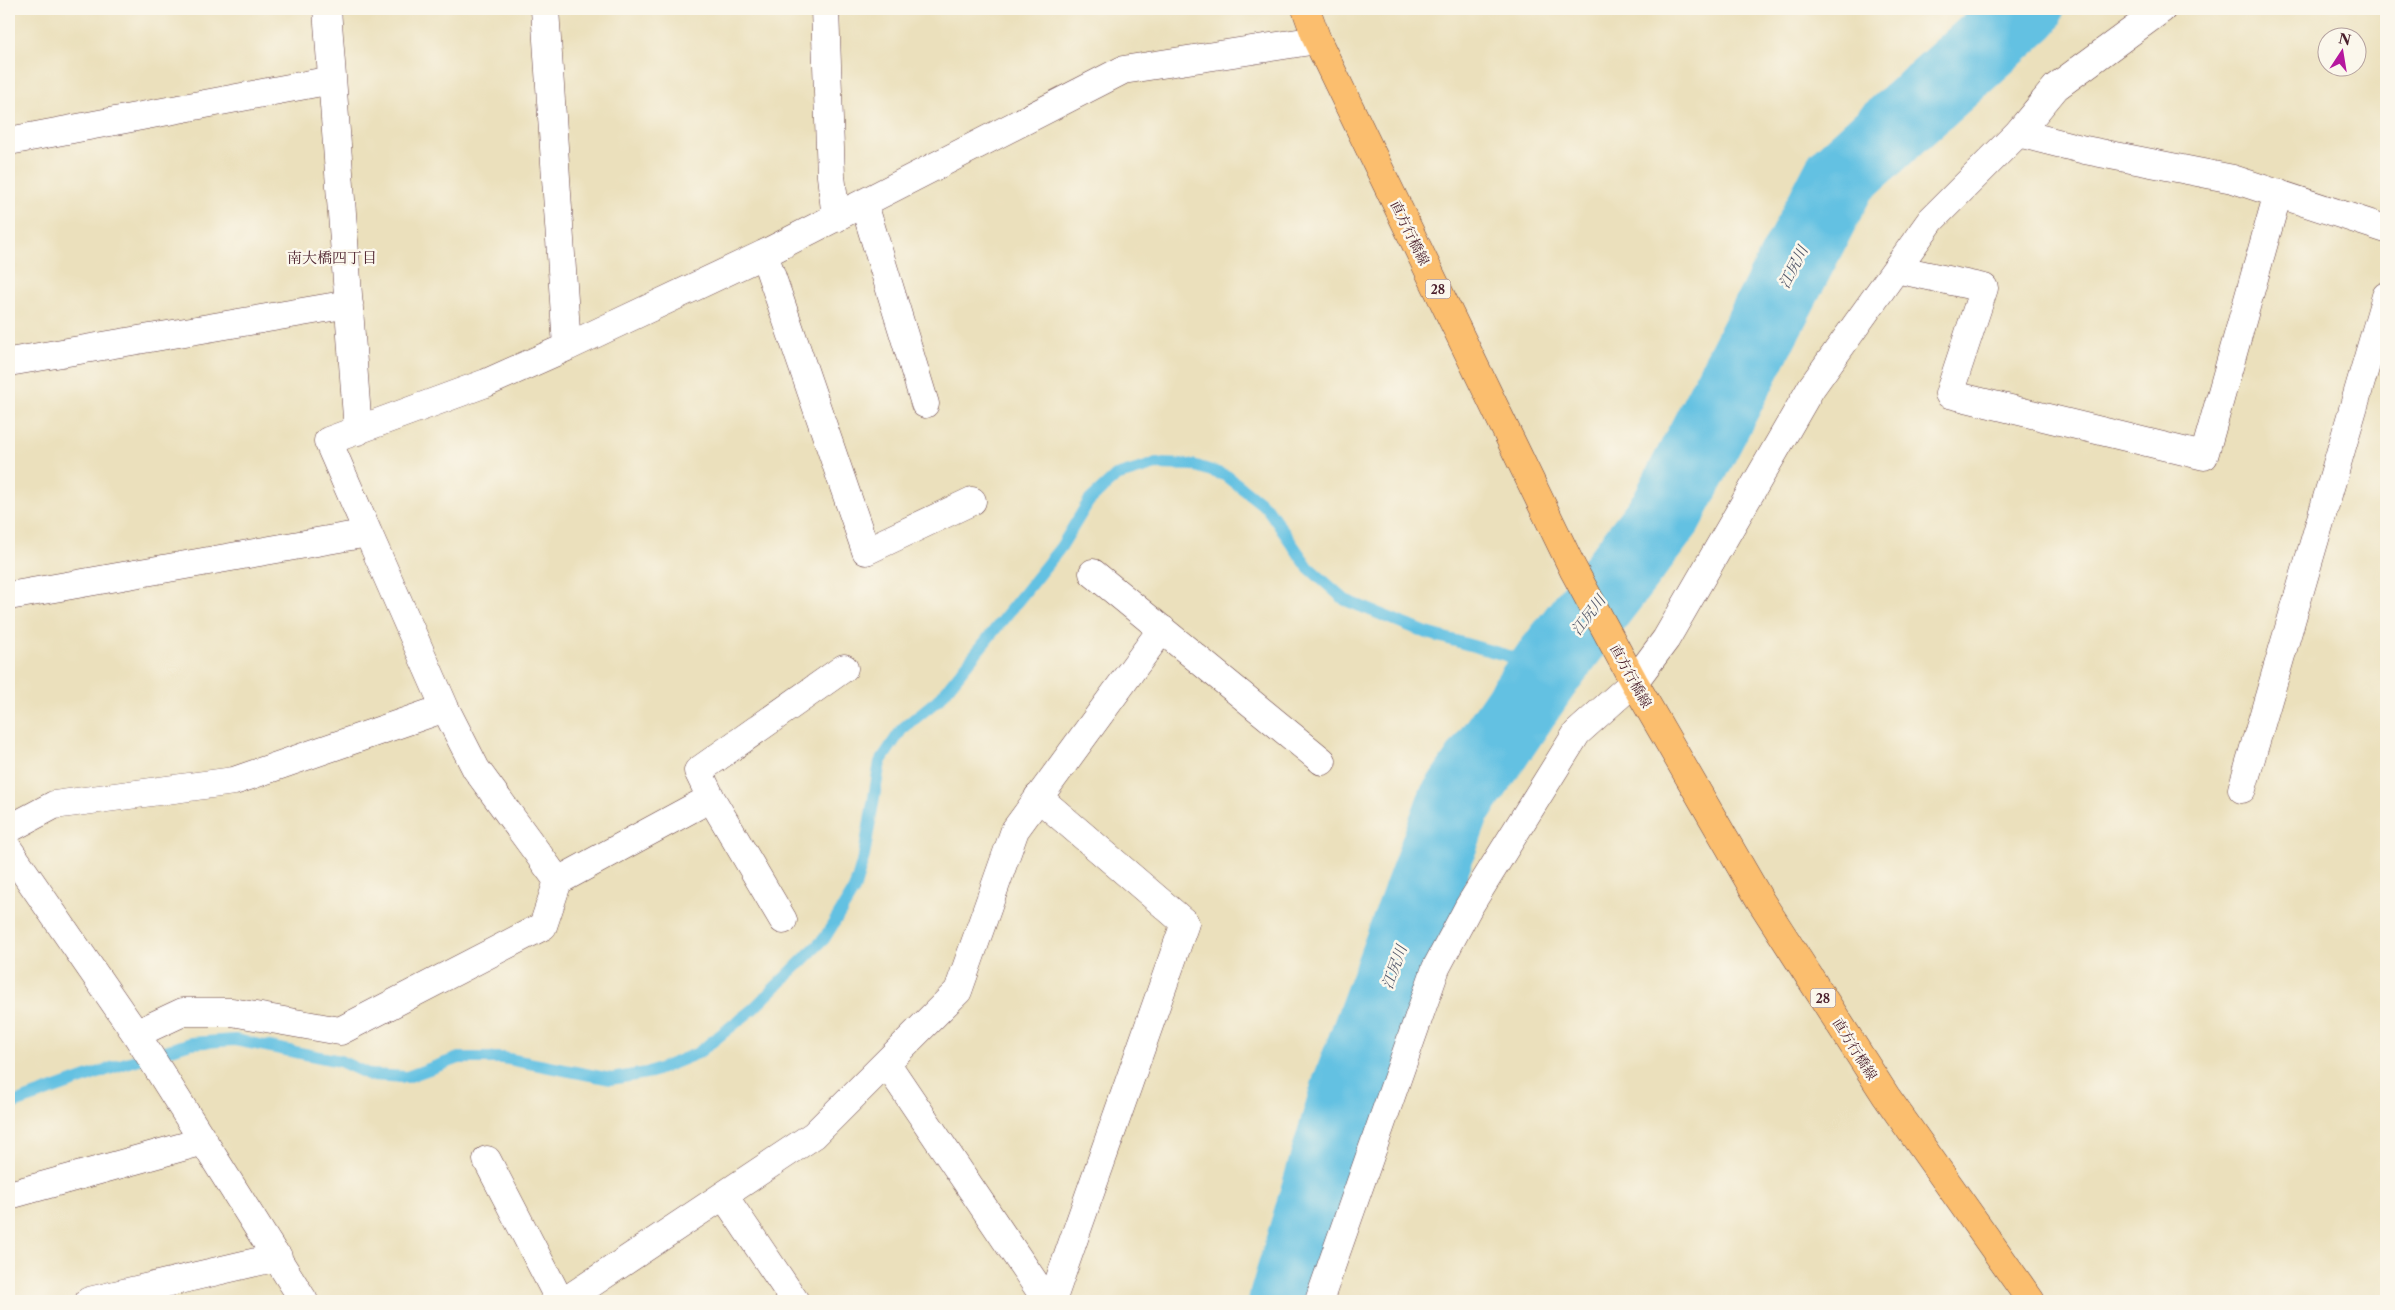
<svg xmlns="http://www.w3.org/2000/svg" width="2395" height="1310" font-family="'Libre Caslon Text','Noto Serif JP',serif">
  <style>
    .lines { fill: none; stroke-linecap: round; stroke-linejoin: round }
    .stream { stroke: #64c1e2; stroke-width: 12 }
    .river { stroke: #64c1e2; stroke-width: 75 }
    .minor-casing { stroke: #623c41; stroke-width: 29 }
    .primary-casing { stroke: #623c41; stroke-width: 29 }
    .minor { stroke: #fff; stroke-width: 28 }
    .primary { stroke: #fbbe6e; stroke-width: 28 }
    .labels { text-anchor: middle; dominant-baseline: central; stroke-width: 5; stroke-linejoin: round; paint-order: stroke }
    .shield { fill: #fbf7ec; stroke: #7f6065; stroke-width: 1 }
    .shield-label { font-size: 12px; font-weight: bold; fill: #4a1f2b }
    .street-label { font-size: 14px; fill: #4a1f2b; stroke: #fbf7ec }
    .neighbourhood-label { font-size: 15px; fill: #4a1f2b; stroke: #fbf7ec }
    .water-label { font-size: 15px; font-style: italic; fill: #53586b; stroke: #fbf7ec }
  </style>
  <rect width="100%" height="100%" fill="#fbf7ec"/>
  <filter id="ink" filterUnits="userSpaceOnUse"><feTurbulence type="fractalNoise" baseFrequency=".02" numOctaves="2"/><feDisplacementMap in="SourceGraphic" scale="10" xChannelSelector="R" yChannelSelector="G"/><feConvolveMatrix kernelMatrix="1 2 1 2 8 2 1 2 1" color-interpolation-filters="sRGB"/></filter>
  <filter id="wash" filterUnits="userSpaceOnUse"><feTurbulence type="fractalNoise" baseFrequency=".0096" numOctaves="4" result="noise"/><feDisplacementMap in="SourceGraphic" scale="20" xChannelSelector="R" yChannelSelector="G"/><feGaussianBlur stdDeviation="1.12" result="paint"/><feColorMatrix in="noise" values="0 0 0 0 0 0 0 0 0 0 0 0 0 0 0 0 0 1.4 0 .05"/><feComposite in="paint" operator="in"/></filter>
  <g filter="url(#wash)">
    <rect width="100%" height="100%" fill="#ebe0bc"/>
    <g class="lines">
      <path class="stream" d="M9,1105L120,1065L191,1043L235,1040L340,1061L370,1075L407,1077L459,1058H503L611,1079L652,1072L698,1053L753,1009L824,939L854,890L864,856L880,762L902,729L940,698L1061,547L1089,501L1116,476L1156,464L1193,465L1227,476L1267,508L1308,567L1345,600L1427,633L1548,667"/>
      <path class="river" d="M1286,1301L1349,1088L1454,805L1548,667L1666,513L1840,177L2026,9"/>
    </g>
  </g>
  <g filter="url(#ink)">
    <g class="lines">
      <defs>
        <path id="minor" d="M327,9L358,431
          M545,9L567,347
          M825,9L831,176L836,218
          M2018,133L2085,150L2233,179L2386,229
          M9,141L332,80
          M864,204L925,404
          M764,254L866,551L972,501
          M1896,269L1984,288L1949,394L2204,456L2278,193
          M9,362L349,304
          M1093,573L1322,761
          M9,596L368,533L328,441L486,383L567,347L764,254L1123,70L1317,40
          M2242,789L2386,296
          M1038,797L1185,923L1052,1301
          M711,798L783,920
          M9,829L54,805L234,781L445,708
          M9,850L136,1034L304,1301
          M558,881L711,798L698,771L844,668
          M136,1034L183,1012H232L340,1031L543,926L558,881L476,769L445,708L368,533
          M887,1064L1047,1301
          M487,1160L560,1301
          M13,1194L204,1141
          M724,1196L795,1301
          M89,1301L278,1257
          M565,1301L814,1135L958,991L1015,830L1162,629
          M1319,1301L1436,968L1468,908L1577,733L1634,682L1666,639L1811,388L1931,220L2018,133L2056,87L2162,9"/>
        <path id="primary" d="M1306,9L1317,40L1573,569L1634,682L1760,900L1886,1096L2031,1301"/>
      </defs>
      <use href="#minor" class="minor-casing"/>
      <use href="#primary" class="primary-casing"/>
      <use href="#minor" class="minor"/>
      <use href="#primary" class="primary"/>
    </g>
  </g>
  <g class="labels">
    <g class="shield">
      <rect x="1425.5" y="279.5" width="25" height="19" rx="4"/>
      <rect x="1810.5" y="988.5" width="25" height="19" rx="4"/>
    </g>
    <g class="shield-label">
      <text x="1438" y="289">28</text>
      <text x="1823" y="998">28</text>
    </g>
    <g class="street-label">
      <text transform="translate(1410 233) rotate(64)">直方行橋線</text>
      <text transform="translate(1631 676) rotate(61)">直方行橋線</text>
      <text transform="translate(1855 1049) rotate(58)">直方行橋線</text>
    </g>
    <g class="neighbourhood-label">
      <text x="332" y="257">南大橋四丁目</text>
    </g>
    <g class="water-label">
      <text transform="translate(1793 267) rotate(-63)">江尻川</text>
      <text transform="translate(1588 615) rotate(-53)">江尻川</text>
      <text transform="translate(1394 967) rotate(-70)">江尻川</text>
    </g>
  </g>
  <rect width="2395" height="1310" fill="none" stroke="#fbf7ec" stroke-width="30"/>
  <g transform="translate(2342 52) rotate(12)"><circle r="24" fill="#fbf7ec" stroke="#b4a19f"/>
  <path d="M0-4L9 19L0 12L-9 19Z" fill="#b5179e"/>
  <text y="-8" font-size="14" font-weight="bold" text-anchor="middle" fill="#4a1f2b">N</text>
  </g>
</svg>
